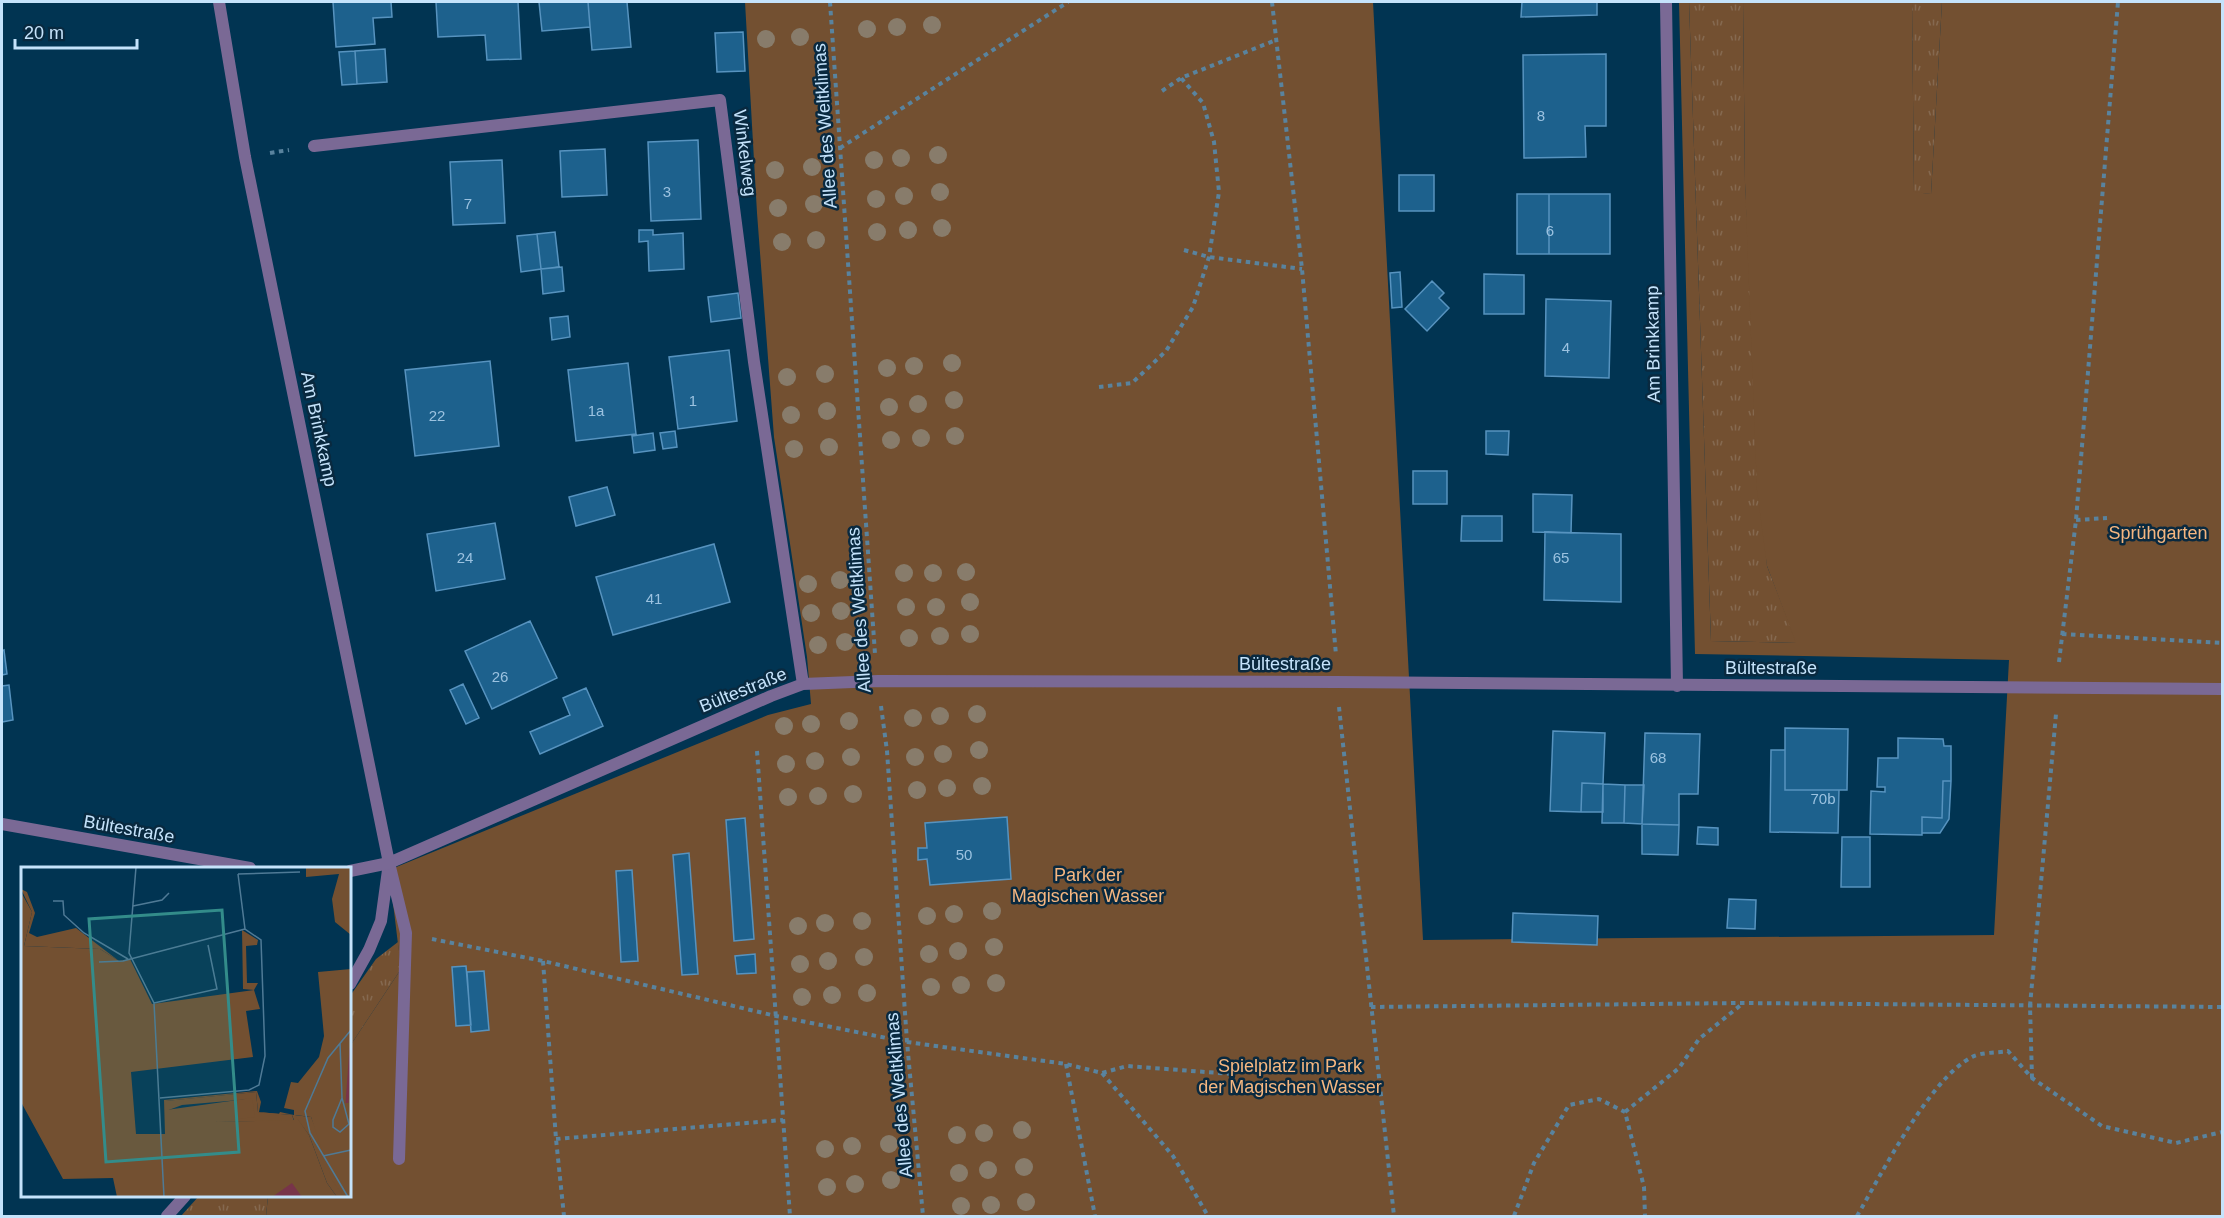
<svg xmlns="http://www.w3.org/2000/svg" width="2224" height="1218" font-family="Helvetica,sans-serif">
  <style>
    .grass { fill: url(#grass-tufts) }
    .green { fill: #735031 }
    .building { fill: #1d618d; stroke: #5793bf; stroke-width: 1.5 }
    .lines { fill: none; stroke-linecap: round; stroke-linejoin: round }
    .path { stroke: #59839e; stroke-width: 4; stroke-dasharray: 4.5 4.5; stroke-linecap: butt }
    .lane { stroke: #7a6995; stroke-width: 12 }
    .street { stroke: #7a6995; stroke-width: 12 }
    .tree { fill: #887c6b }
    .labels { text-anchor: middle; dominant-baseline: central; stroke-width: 5; stroke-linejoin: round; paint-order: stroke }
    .number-label { font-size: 15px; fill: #9bc2e0 }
    .street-label { font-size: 18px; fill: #c5e3fb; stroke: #09293f }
    .park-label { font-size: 18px; fill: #f6b780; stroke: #09293f }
    .inset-river { fill: none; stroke: #78344a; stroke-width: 3 }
    .inset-road { fill: none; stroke: #4f7a96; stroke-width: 1.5 }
    .view { fill: #338c8a; fill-opacity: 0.15; stroke: #338c8a; stroke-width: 3 }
    .inset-edge { fill: none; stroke: #c5e3fb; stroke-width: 3 }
  </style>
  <defs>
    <pattern id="grass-tufts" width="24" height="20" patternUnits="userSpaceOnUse" patternTransform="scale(1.5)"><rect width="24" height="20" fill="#735031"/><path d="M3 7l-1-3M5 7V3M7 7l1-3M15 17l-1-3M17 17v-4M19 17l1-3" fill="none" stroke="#856950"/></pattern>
  </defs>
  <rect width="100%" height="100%" fill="#013452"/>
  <path class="grass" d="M1689,2H1743L1745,183L1767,566L1797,643L1711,641Z
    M1912,2H1942L1931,194L1914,193Z
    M398,942L401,969L350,1046V996L376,959Z
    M199,1196H268L266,1216H181Z"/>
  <path class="green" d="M745,2H1373L1423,940L1994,935L2009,660L1695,654L1679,2H1689L1711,641L1796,643L1767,566L1757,490L1745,183L1743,2H1912L1914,192L1931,194L1942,2H2222V1216H266L268,1196H350V1046L401,969L389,870L768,715L811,704L807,657L774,437L757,213Z"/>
  <path class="building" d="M333,2H391L392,17L373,18L375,44L336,47Z
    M436,2H518L521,59L487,60L485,35L438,37Z
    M539,2H588L590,27L542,31Z
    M588,2H627L631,47L592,50Z
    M1522,2H1597V15L1521,17Z
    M743,32L745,71L717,72L715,33Z
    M385,49L387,82L357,84L355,51Z
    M355,51L357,84L342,85L339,52Z
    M1606,54V126H1585L1586,157L1524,158L1523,55Z
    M698,140L701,219L651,221L648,142Z
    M605,149L607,195L562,197L560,151Z
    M502,160L505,223L453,225L450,162Z
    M1399,175H1434V211H1399Z
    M1517,194H1549V254H1517Z
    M1549,194H1610V254H1549Z
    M639,230H653V235L683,233L684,269L649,271L648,241L639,242Z
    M555,232L559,267L541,269L537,234Z
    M537,234L541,269L521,272L517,236Z
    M562,267L564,291L543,294L541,269Z
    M1400,272L1402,307L1392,308L1390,273Z
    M1484,274L1524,275V314H1484Z
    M1432,281L1444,293L1439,298L1449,308L1427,331L1405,309Z
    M738,293L741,318L711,322L708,297Z
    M1546,299L1611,301L1609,378L1545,376Z
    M568,316L570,337L552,340L550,318Z
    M729,350L737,421L678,429L669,357Z
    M490,361L499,446L415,456L405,370Z
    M628,363L636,434L576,441L568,370Z
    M675,431L677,447L663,449L660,433Z
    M1486,431H1509L1508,455L1486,454Z
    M653,433L655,450L634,453L632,436Z
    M1413,471H1447V504H1413Z
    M607,487L615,515L576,526L569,497Z
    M1533,494L1572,495L1571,533L1533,532Z
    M1462,516H1502V541H1461Z
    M495,523L505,579L436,591L427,534Z
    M1545,532L1621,534V602L1544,600Z
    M714,544L730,602L613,635L596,577Z
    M530,621L557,678L492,709L465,651Z
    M4,650L7,674L2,675V651Z
    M463,684L479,718L466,724L450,690Z
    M9,685L13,720L2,722V686Z
    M586,688L603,726L540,754L530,732L570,715L563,698Z
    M1785,728L1848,729L1847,790H1785Z
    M1553,731L1605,733L1603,784L1582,783L1581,812L1550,811Z
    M1645,733L1700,734L1698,794H1679V825L1642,824Z
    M1898,738L1943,739L1944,746H1951V781H1943L1942,818L1922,817V835L1870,834L1871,791L1885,792V787H1877L1878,758H1898Z
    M1771,750H1785V790H1839L1838,833L1770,832Z
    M1943,781H1951L1949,819L1940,833H1922V817L1942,818Z
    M1582,783L1603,784V812H1581Z
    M1603,784L1625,785L1624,823H1602Z
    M1625,785H1644L1642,824L1624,823Z
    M1007,817L1011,879L930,885L927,859L918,860V848H927L925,823Z
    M745,818L754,939L734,941L726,820Z
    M1642,824L1679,825L1678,855L1642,854Z
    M1698,827L1718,828V845L1697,844Z
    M1842,837H1870V887H1841Z
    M689,853L698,974L682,975L673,855Z
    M632,870L638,961L621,962L616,871Z
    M1729,899L1756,900L1755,929L1727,928Z
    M1513,913L1598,916L1597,945L1512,942Z
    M755,954L756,973L737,974L735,956Z
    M466,966L471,1025L456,1026L452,967Z
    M484,971L489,1030L471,1032L467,972Z"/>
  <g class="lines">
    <path class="path" d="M830,2L875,654
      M1272,2L1302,269L1336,655
      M1162,91L1181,78
      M840,148L1068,2
      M270,153L289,150
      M1184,250L1209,257L1302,269
      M1099,387L1132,383L1166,351L1193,307L1209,257L1219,192L1214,142L1203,103L1181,78L1276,40
      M2076,520L2107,518
      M2062,634L2222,643
      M2059,662L2076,520L2118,2
      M881,706L887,751L907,1042L923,1216
      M1339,707L1394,1216
      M757,751L790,1216
      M432,939L543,961L776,1016L907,1042L1066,1064L1102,1073L1127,1066L1232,1074
      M543,961L556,1139L564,1216
      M1371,1007L1742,1003L2222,1007
      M1066,1064L1095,1216
      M1102,1073L1173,1156L1208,1216
      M2032,1078L2030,1006L2056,714
      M1625,1112L1679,1068L1699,1039L1742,1004
      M556,1139L783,1120
      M1514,1216L1534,1163L1569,1105L1599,1099L1625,1112L1644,1187L1645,1216
      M1857,1216C1881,1175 1930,1078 1972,1057C1981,1052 1997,1053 2008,1051L2032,1078L2102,1126L2176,1143L2222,1132"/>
    <path class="lane" d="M389,863L406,933L399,1159
      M350,984L369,950L381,921L388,870
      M167,1216L185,1196"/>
    <path class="street" d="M219,2L245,157L389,863
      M1666,2L1677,686
      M314,146L720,100L754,362L803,684
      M2,824L250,868
      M350,871L389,863L771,696L803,684L878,681L1338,682L2222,689"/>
  </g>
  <g class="tree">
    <circle cx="932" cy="25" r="9"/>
    <circle cx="897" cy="27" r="9"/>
    <circle cx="867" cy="29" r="9"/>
    <circle cx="800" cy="37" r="9"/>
    <circle cx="766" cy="39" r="9"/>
    <circle cx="938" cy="155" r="9"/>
    <circle cx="901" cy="158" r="9"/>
    <circle cx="874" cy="160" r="9"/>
    <circle cx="812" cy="167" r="9"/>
    <circle cx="775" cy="170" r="9"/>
    <circle cx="940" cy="192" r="9"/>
    <circle cx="904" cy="196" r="9"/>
    <circle cx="876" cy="199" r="9"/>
    <circle cx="814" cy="204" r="9"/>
    <circle cx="778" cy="208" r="9"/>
    <circle cx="942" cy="228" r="9"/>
    <circle cx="908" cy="230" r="9"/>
    <circle cx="877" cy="232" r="9"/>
    <circle cx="816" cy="240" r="9"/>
    <circle cx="782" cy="242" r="9"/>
    <circle cx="952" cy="363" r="9"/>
    <circle cx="914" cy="366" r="9"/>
    <circle cx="887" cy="368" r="9"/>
    <circle cx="825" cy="374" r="9"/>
    <circle cx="787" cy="377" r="9"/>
    <circle cx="954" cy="400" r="9"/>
    <circle cx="918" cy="404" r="9"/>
    <circle cx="889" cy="407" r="9"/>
    <circle cx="827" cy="411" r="9"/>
    <circle cx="791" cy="415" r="9"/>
    <circle cx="955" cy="436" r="9"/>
    <circle cx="921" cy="438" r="9"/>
    <circle cx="891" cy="440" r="9"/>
    <circle cx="829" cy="447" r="9"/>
    <circle cx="794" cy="449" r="9"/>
    <circle cx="966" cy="572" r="9"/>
    <circle cx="904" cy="573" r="9"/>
    <circle cx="933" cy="573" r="9"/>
    <circle cx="840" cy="580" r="9"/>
    <circle cx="808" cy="584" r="9"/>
    <circle cx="970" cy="602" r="9"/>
    <circle cx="906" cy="607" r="9"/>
    <circle cx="936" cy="607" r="9"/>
    <circle cx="841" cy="611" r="9"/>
    <circle cx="811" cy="613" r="9"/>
    <circle cx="970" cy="634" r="9"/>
    <circle cx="940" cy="636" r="9"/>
    <circle cx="909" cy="638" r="9"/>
    <circle cx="845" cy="642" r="9"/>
    <circle cx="818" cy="645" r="9"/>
    <circle cx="977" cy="714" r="9"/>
    <circle cx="940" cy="716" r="9"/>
    <circle cx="913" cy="718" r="9"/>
    <circle cx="849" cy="721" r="9"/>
    <circle cx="811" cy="724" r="9"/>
    <circle cx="784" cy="726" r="9"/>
    <circle cx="979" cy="750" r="9"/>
    <circle cx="943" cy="754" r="9"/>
    <circle cx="851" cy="757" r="9"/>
    <circle cx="915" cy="757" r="9"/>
    <circle cx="815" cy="761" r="9"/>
    <circle cx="786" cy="764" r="9"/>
    <circle cx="982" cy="786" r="9"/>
    <circle cx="947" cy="788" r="9"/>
    <circle cx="917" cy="790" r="9"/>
    <circle cx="853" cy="794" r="9"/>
    <circle cx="818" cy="796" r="9"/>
    <circle cx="788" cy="797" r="9"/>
    <circle cx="992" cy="911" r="9"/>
    <circle cx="954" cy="914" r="9"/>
    <circle cx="927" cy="916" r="9"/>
    <circle cx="862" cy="921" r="9"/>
    <circle cx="825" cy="923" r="9"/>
    <circle cx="798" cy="926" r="9"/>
    <circle cx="994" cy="947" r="9"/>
    <circle cx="958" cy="951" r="9"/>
    <circle cx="929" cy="954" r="9"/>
    <circle cx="864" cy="957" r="9"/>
    <circle cx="828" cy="961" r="9"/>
    <circle cx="800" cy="964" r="9"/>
    <circle cx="996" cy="983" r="9"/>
    <circle cx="961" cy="985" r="9"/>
    <circle cx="931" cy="987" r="9"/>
    <circle cx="867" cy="993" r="9"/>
    <circle cx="832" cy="995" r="9"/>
    <circle cx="802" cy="997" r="9"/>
    <circle cx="1022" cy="1130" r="9"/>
    <circle cx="984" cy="1133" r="9"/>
    <circle cx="957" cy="1135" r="9"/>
    <circle cx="889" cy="1144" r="9"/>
    <circle cx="852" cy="1146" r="9"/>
    <circle cx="825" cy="1149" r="9"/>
    <circle cx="1024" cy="1167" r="9"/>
    <circle cx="988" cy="1170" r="9"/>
    <circle cx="959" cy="1173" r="9"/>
    <circle cx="891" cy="1180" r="9"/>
    <circle cx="855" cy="1184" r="9"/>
    <circle cx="827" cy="1187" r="9"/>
    <circle cx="1026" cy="1202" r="9"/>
    <circle cx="991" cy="1205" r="9"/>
    <circle cx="961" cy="1206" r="9"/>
  </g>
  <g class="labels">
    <g class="number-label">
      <text x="1541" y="115">8</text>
      <text x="667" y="191">3</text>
      <text x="468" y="203">7</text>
      <text x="1550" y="230">6</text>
      <text x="1566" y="347">4</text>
      <text x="693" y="400">1</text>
      <text x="596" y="410">1a</text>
      <text x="437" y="415">22</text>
      <text x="465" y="557">24</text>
      <text x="1561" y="557">65</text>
      <text x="654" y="598">41</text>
      <text x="500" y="676">26</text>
      <text x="1658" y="757">68</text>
      <text x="1823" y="798">70b</text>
      <text x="964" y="854">50</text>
    </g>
    <g class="street-label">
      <text transform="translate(825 126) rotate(-94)">Allee des Weltklimas</text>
      <text transform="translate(745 153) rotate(83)">Winkelweg</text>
      <text transform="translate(1653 344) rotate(-91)">Am Brinkkamp</text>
      <text transform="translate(319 429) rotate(78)">Am Brinkkamp</text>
      <text transform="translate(859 610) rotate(-94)">Allee des Weltklimas</text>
      <text x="1285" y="664">Bültestraße</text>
      <text x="1771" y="668">Bültestraße</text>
      <text transform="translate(743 690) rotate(-22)">Bültestraße</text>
      <text transform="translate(129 829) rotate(10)">Bültestraße</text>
      <text transform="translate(899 1095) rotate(-95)">Allee des Weltklimas</text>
    </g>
    <g class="park-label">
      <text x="2158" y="533">Sprühgarten</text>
      <text x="1088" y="875">Park der<tspan x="1088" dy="21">Magischen Wasser</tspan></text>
      <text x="1290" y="1066">Spielplatz im Park<tspan x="1290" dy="21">der Magischen Wasser</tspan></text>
    </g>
  </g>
  <g transform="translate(21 867)">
    <rect width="330" height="330" fill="#013452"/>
    <path d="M0,22L6,25L14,46L8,66L16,70L55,61L98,94L79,82L3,79L11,45ZM221,63L237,73L236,78L225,79L226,116H237L233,123L222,122ZM235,225L237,245L271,248L273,254L195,255L230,232L161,238L145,244L144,234ZM273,248L290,250L323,330H316L306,316L288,268Z" fill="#735031"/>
    <path d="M285,0H330V68L314,55L311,32L318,7L285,10ZM0,25L11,45L3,79L79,82L98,94L109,92L131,137L233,123L239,142L225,144L232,190L110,205L115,267H144L143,233L236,224L240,235L238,245L257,249L259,245L273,248V243L263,241L270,215L277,216L298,190L303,169L297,105L330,102V330H323L311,313L290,250L274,248L288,268L306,316L316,330H96L92,311L42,312L0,235ZM235,225L237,245L271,248L273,253L195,255L234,250L231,231L145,243V234Z" fill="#735031" fill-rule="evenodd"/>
    <path d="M271,316L281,330H251Z" fill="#78344a"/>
    <path class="inset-river" d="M326,236L330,181"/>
    <path class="inset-road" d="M115,0L108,86L133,136L143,330M217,7L279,5M32,34H42L43,48L63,66L107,92M112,39L141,33L148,26M78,95L102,94L224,62M133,136L196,122L187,78M319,176L321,231L328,257L319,265L312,260V253L321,231M139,231L228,223L238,218L244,189L240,73L224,62L217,7M302,289L330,283M327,330L289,266L284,244L307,191L330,163"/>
    <path class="view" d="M201,43L218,285L85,295L68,52Z"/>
    <rect width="330" height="330" class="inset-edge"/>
  </g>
  <rect width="2224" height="1218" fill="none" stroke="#c5e3fb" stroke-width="6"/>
  <path d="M15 39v9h122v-9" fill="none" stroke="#c5e3fb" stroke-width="3"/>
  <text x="24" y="39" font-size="18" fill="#c5e3fb" stroke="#09293f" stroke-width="4.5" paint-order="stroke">20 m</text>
</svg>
